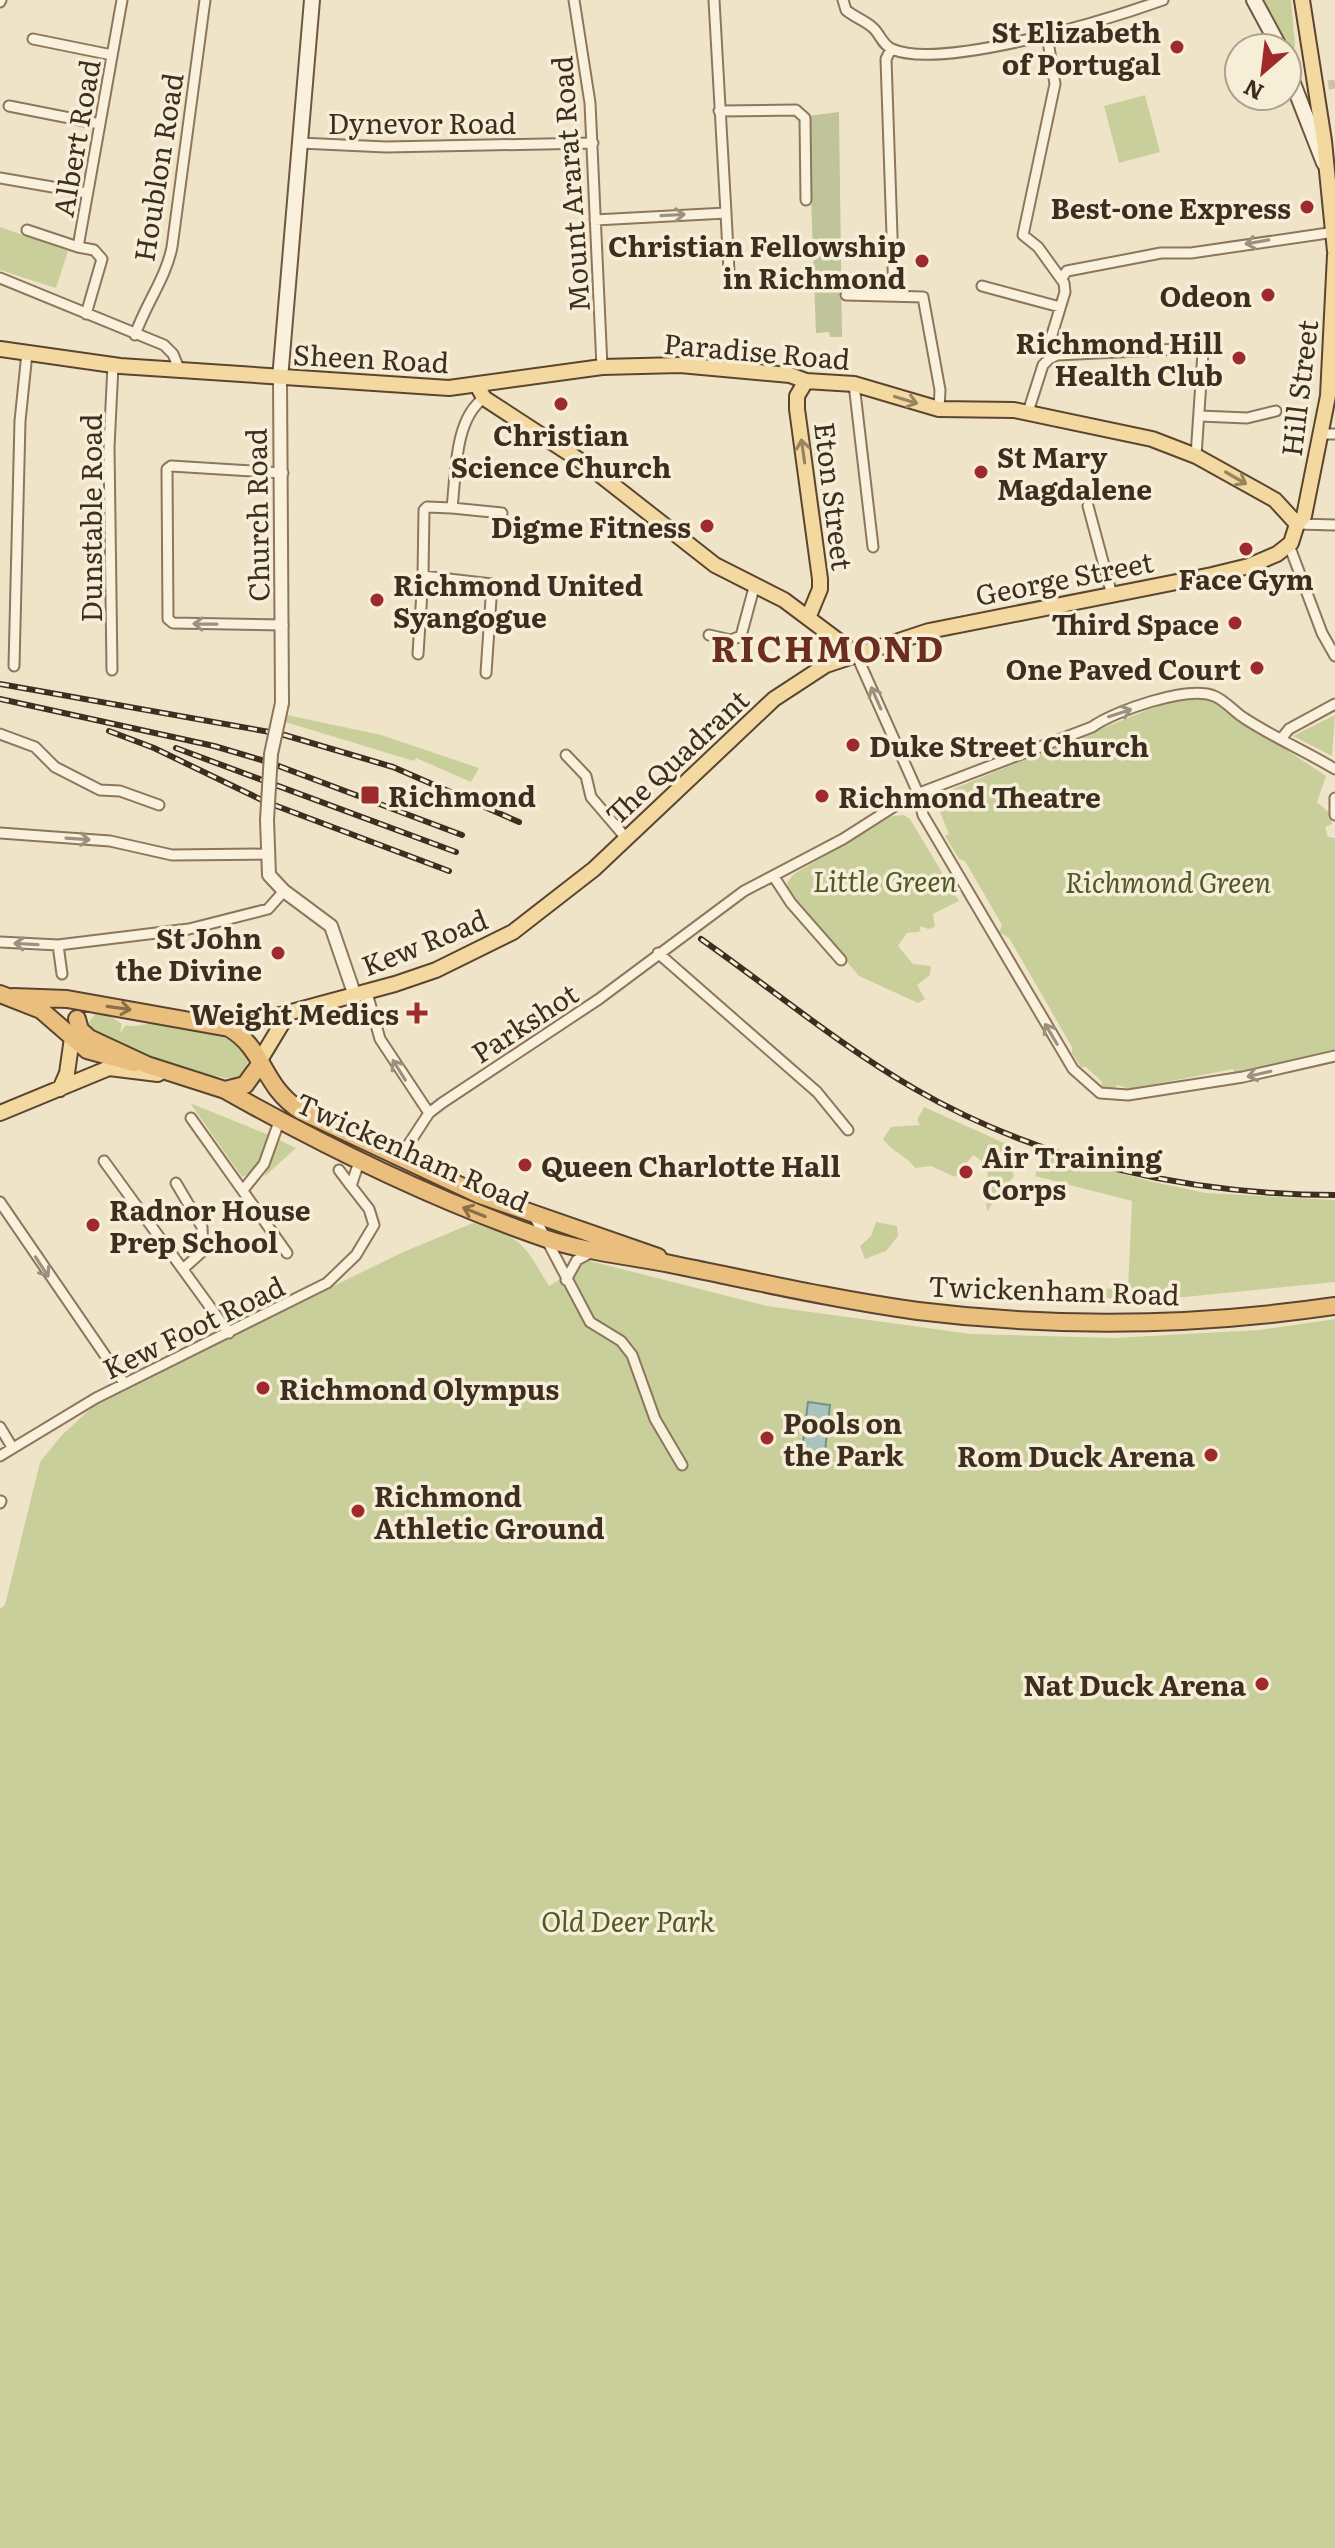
<svg xmlns="http://www.w3.org/2000/svg" width="1335" height="2548" font-family="Literata,serif">
  <style>
    .green { fill: #c9cf9b }
    .cemetery { fill: #bfc49a }
    .water { fill: #a9c4bc; stroke: #6f938a; stroke-width: 2 }
    .lines { fill: none; stroke-linecap: round; stroke-linejoin: round }
    .minor-tunnel { stroke: #ccc0a6; stroke-width: 9; stroke-dasharray: 9 4.5; stroke-linecap: butt }
    .minor-casing { stroke: #8d765c; stroke-width: 13 }
    .tertiary-casing { stroke: #8d765c; stroke-width: 16 }
    .secondary-casing { stroke: #6f573f; stroke-width: 18 }
    .primary-casing { stroke: #5b4430; stroke-width: 18 }
    .trunk-casing { stroke: #5b4430; stroke-width: 20 }
    .minor { stroke: #faf1dc; stroke-width: 9 }
    .tertiary { stroke: #faf1dc; stroke-width: 12 }
    .secondary { stroke: #faf1dc; stroke-width: 14 }
    .primary { stroke: #f3d9a0; stroke-width: 14 }
    .trunk { stroke: #eabe7c; stroke-width: 16 }
    .rail-casing { stroke: #3d2e20; stroke-width: 6 }
    .rail { stroke: #f7eed8; stroke-width: 3; stroke-dasharray: 9; stroke-linecap: butt }
    .tertiary-bridge-casing { stroke: #8d765c; stroke-width: 16; stroke-linecap: butt }
    .tertiary-bridge { stroke: #faf1dc; stroke-width: 12 }
    .oneway { stroke: #9c907e }
    .oneway2 { stroke: #988460 }
    .oneway3 { stroke: #8b6f49 }
    .poi-dot { fill: #9e2a2b; stroke: #f7eed8; stroke-width: 3 }
    .labels { text-anchor: middle; dominant-baseline: central; stroke-width: 7; stroke-linejoin: round; paint-order: stroke }
    .poi-label { font-size: 28px; font-weight: bold; fill: #3d2e20; stroke: #f7eed8; text-anchor: end }
    .street-label { font-size: 28px; fill: #3d2e20; stroke: #f7eed8 }
    .park-label { font-size: 28px; font-style: italic; fill: #4d5a26; stroke: #f7eed8 }
    .district-label { font-size: 36px; font-weight: bold; letter-spacing: 2px; fill: #6b2e1e; stroke: #f7eed8 }
  </style>
  <rect width="100%" height="100%" fill="#f0e4c8"/>
  <path class="green" d="M1263,0H1291L1295,45L1288,62L1287,48H1282Z
    M1145,95L1160,152L1119,163L1104,106Z
    M0,227L68,251L56,288L0,270Z
    M1210,699L1326,776L1317,802L1331,814L1332,824L1325,827L1328,837L1335,838V1058L1235,1074L1233,1069L1130,1089L1117,1085L1112,1091L1101,1089L1102,1082L1086,1067H1081L1072,1053V1047L1009,938L999,932L1002,925L965,861L959,859L945,836L949,834L940,812L943,793L1172,700Z
    M287,715L381,735L479,768L471,782L416,758L414,761L285,722Z
    M1335,715L1332,756L1293,736Z
    M904,815L910,819L959,901L933,914L935,927L928,929L921,926L919,932L907,933L898,946L913,964L931,966L930,975L917,985L925,999L918,1003L859,976L789,893L787,883L794,874L892,816Z
    M95,1014L110,1016L122,1024L120,1033L126,1025C138,1028 144,1023 156,1023C181,1023 244,1033 248,1062L240,1078C208,1082 120,1046 89,1031L87,1025Z
    M190,1103L269,1135C264,1152 260,1170 242,1177Z
    M924,1107L1013,1147L1021,1154L1011,1169L1014,1176L987,1211C983,1188 998,1169 973,1155L955,1177L931,1166L915,1168C906,1155 892,1152 883,1139L891,1127L920,1125L917,1120Z
    M279,1140L296,1148L264,1177Z
    M1043,1152L1149,1181L1206,1193L1335,1200V1282L1185,1297L1037,1299L1033,1287L1128,1289L1132,1201L1035,1176Z
    M876,1222L897,1226L898,1236L886,1251L865,1259L860,1246L871,1236Z
    M473,1223C524,1240 521,1240 549,1286L573,1271L582,1259L767,1306L971,1334L1114,1338L1259,1330L1335,1319V2548H0V1609L5,1605L40,1462L62,1435L99,1401L401,1253Z"/>
  <path class="cemetery" d="M839,112L842,337H830L829,332L816,333L808,116Z"/>
  <path class="water" d="M808,1402L830,1405L824,1461L801,1458Z"/>
  <g class="lines">
    <path class="minor-tunnel" d="M1315,87L1335,84"/>
    <defs>
      <path id="minor" d="M574,0L590,103L602,367
        M843,0L846,10C854,17 864,20 872,27C880,33 882,45 892,49C942,71 1110,19 1163,0
        M0,2L1,0
        M33,39L112,55
        M891,49L886,59L894,294
        M9,106L100,124
        M719,111L796,110L805,118L806,200
        M300,143L386,147L593,143
        M0,178L87,193
        M726,213L729,271
        M595,220L726,213L714,0
        M27,230L78,247
        M0,278L164,345L173,354L180,371
        M1061,279L1067,271L1161,253H1191L1335,232
        M982,286L1060,307
        M846,295L923,297L940,390L939,409
        M86,314L102,259L94,250L78,247L122,0
        M135,335C145,305 166,278 172,247L205,0
        M1049,359L1057,355L1200,348L1203,352L1196,456
        M854,384L873,547
        M1028,412L1043,365L1049,359L1047,351L1065,292L1064,283L1038,247L1023,235L1055,84L1047,35
        M1200,416L1247,418L1276,411
        M1322,434H1335
        M1088,506L1112,595
        M452,508L502,513
        M1297,524L1335,525
        M1289,545L1322,633L1335,656
        M423,576L424,510L427,507L452,508C456,475 454,419 484,398
        M283,625L173,623L168,619L167,469L171,466L283,473
        M709,635L731,640L741,636L755,584
        M418,654L423,576L492,584L486,673
        M856,654L918,793L923,815L1073,1069L1100,1093L1128,1095L1243,1077L1335,1056
        M14,666L20,421L27,353
        M112,670L109,447L113,365
        M0,734L35,747L55,767L100,790L120,791L159,805
        M1281,739L1289,729L1335,704
        M566,755L586,776L591,797L626,838
        M1335,798V815
        M0,833L110,841L172,855L268,854
        M774,877L791,903L841,960
        M0,942L58,945L189,929L268,909L284,891
        M58,945L62,974
        M658,953L817,1092L848,1130
        M367,993L380,1039L429,1113
        M191,1118L287,1253
        M399,1159L429,1113L442,1103L599,999L744,891L843,839L909,797L1092,727C1114,711 1188,685 1214,696C1225,700 1234,712 1244,718C1273,737 1305,751 1335,769
        M104,1161L229,1333
        M339,1170L351,1186
        M176,1183L202,1227L203,1251L184,1268
        M243,1190L264,1164L280,1119
        M0,1202L124,1383
        M534,1216L590,1322L621,1341L632,1355L655,1419L682,1465
        M566,1280L577,1260L592,1252
        M0,1427L12,1447
        M0,1456L96,1398L327,1283L356,1255L374,1225L369,1209L351,1186L360,1159
        M0,1503L1,1501"/>
      <path id="tertiary" d="M280,379L282,703
        M267,820L269,875L284,891L331,926L355,996"/>
      <path id="secondary" d="M1254,0L1280,48
        M1287,68L1324,163
        M280,379L312,0"/>
      <path id="primary" d="M1302,0L1324,141L1335,251
        M0,349L120,366L449,388L602,367L680,365L790,375L806,381L854,384L939,409L1014,410L1152,439L1196,456L1275,500L1297,524
        M806,381L797,396V409L820,579V589L808,618
        M478,387L484,398L590,467L715,565L784,600L856,654
        M216,1023L254,1022L395,984L436,970L513,932L594,869L774,699L826,665L929,631L1212,575L1249,566L1277,554L1291,543L1297,524L1304,516L1328,396L1335,255
        M260,1060L289,1012
        M60,1089L67,1073L72,1038
        M0,1113L109,1068L158,1074"/>
      <path id="trunk" d="M0,994L41,1010L87,1050L134,1063
        M13,997L67,999L229,1028C266,1050 261,1085 301,1111L480,1195L658,1257
        M77,1019L80,1030L89,1038L147,1065L225,1090L245,1085L261,1063
        M225,1090C326,1147 434,1200 544,1238C588,1253 634,1256 680,1266C759,1282 838,1300 918,1311C1055,1328 1198,1326 1335,1306"/>
    </defs>
    <use href="#minor" class="minor-casing"/>
    <use href="#tertiary" class="tertiary-casing"/>
    <use href="#secondary" class="secondary-casing"/>
    <use href="#primary" class="primary-casing"/>
    <use href="#trunk" class="trunk-casing"/>
    <use href="#minor" class="minor"/>
    <use href="#tertiary" class="tertiary"/>
    <use href="#secondary" class="secondary"/>
    <use href="#primary" class="primary"/>
    <use href="#trunk" class="trunk"/>
    <defs>
      <path id="rail" d="M0,684L281,734L393,767L519,822
        M0,699L214,746L268,762L462,835
        M109,731L154,748L266,802L449,871
        M176,748L456,852
        M701,939C772,989 839,1045 915,1089C1041,1162 1190,1195 1335,1195"/>
    </defs>
    <use href="#rail" class="rail-casing"/>
    <use href="#rail" class="rail"/>
    <defs>
      <path id="tertiary-bridge" d="M267,820L271,754L282,703"/>
    </defs>
    <use href="#tertiary-bridge" class="tertiary-bridge-casing"/>
    <use href="#tertiary-bridge" class="tertiary-bridge"/>
  </g>
  <defs><path id="oneway-shaft" d="M-6 0H5M1.5-3L5.5 0L1.5 3" fill="none" stroke-width="1.6" stroke-linecap="round" stroke-linejoin="round" transform="scale(2)"/></defs>
  <g class="oneway">
    <use href="#oneway-shaft" transform="translate(673 215) rotate(-3)"/>
    <use href="#oneway-shaft" transform="translate(1257 242) rotate(170)"/>
    <use href="#oneway-shaft" transform="translate(205 624) rotate(-179)"/>
    <use href="#oneway-shaft" transform="translate(876 698) rotate(-114)"/>
    <use href="#oneway-shaft" transform="translate(1120 713) rotate(-18)"/>
    <use href="#oneway-shaft" transform="translate(78 839) rotate(4)"/>
    <use href="#oneway-shaft" transform="translate(26 944) rotate(-177)"/>
    <use href="#oneway-shaft" transform="translate(1051 1034) rotate(-121)"/>
    <use href="#oneway-shaft" transform="translate(399 1070) rotate(-122)"/>
    <use href="#oneway-shaft" transform="translate(1259 1074) rotate(167)"/>
    <use href="#oneway-shaft" transform="translate(42 1267) rotate(57)"/>
  </g>
  <g class="oneway2">
    <use href="#oneway-shaft" transform="translate(906 400) rotate(17)"/>
    <use href="#oneway-shaft" transform="translate(803 451) rotate(-98)"/>
    <use href="#oneway-shaft" transform="translate(1236 478) rotate(30)"/>
  </g>
  <g class="oneway3">
    <use href="#oneway-shaft" transform="translate(119 1008) rotate(8)"/>
    <use href="#oneway-shaft" transform="translate(474 1212) rotate(-158)"/>
  </g>
  <g class="poi-dot">
    <circle cx="1177" cy="47" r="8"/>
    <circle cx="1307" cy="207" r="8"/>
    <circle cx="922" cy="261" r="8"/>
    <circle cx="1268" cy="295" r="8"/>
    <circle cx="1239" cy="358" r="8"/>
    <circle cx="561" cy="404" r="8"/>
    <circle cx="981" cy="472" r="8"/>
    <circle cx="707" cy="526" r="8"/>
    <circle cx="1246" cy="549" r="8"/>
    <circle cx="377" cy="600" r="8"/>
    <circle cx="1235" cy="623" r="8"/>
    <circle cx="1257" cy="668" r="8"/>
    <circle cx="853" cy="745" r="8"/>
    <rect x="360" y="785" width="20" height="20" rx="4"/>
    <circle cx="822" cy="796" r="8"/>
    <circle cx="278" cy="953" r="8"/>
    <path d="M413 1001h8v8h8v8h-8v8h-8v-8h-8v-8h8z"/>
    <circle cx="525" cy="1165" r="8"/>
    <circle cx="966" cy="1172" r="8"/>
    <circle cx="93" cy="1225" r="8"/>
    <circle cx="263" cy="1388" r="8"/>
    <circle cx="767" cy="1438" r="8"/>
    <circle cx="1211" cy="1455" r="8"/>
    <circle cx="358" cy="1511" r="8"/>
    <circle cx="1262" cy="1684" r="8"/>
  </g>
  <g class="labels">
    <g class="poi-label">
      <text x="1161" y="31">St Elizabeth<tspan x="1161" dy="32">of Portugal</tspan></text>
      <text x="1291" y="207">Best-one Express</text>
      <text x="906" y="245">Christian Fellowship<tspan x="906" dy="32">in Richmond</tspan></text>
      <text x="1252" y="295">Odeon</text>
      <text x="1223" y="342">Richmond Hill<tspan x="1223" dy="32">Health Club</tspan></text>
      <text x="561" y="434" text-anchor="middle">Christian<tspan x="561" dy="32">Science Church</tspan></text>
      <text x="997" y="456" text-anchor="start">St Mary<tspan x="997" dy="32">Magdalene</tspan></text>
      <text x="691" y="526">Digme Fitness</text>
      <text x="1246" y="578" text-anchor="middle">Face Gym</text>
      <text x="393" y="584" text-anchor="start">Richmond United<tspan x="393" dy="32">Syangogue</tspan></text>
      <text x="1219" y="623">Third Space</text>
      <text x="1241" y="668">One Paved Court</text>
      <text x="869" y="745" text-anchor="start">Duke Street Church</text>
      <text x="388" y="795" text-anchor="start">Richmond</text>
      <text x="838" y="796" text-anchor="start">Richmond Theatre</text>
      <text x="262" y="937">St John<tspan x="262" dy="32">the Divine</tspan></text>
      <text x="399" y="1013">Weight Medics</text>
      <text x="982" y="1156" text-anchor="start">Air Training<tspan x="982" dy="32">Corps</tspan></text>
      <text x="541" y="1165" text-anchor="start">Queen Charlotte Hall</text>
      <text x="109" y="1209" text-anchor="start">Radnor House<tspan x="109" dy="32">Prep School</tspan></text>
      <text x="279" y="1388" text-anchor="start">Richmond Olympus</text>
      <text x="783" y="1422" text-anchor="start">Pools on<tspan x="783" dy="32">the Park</tspan></text>
      <text x="1195" y="1455">Rom Duck Arena</text>
      <text x="374" y="1495" text-anchor="start">Richmond<tspan x="374" dy="32">Athletic Ground</tspan></text>
      <text x="1246" y="1684">Nat Duck Arena</text>
    </g>
    <g class="street-label">
      <text x="422" y="122">Dynevor Road</text>
      <text transform="translate(75 138) rotate(-80)">Albert Road</text>
      <text transform="translate(157 167) rotate(-81)">Houblon Road</text>
      <text transform="translate(569 184) rotate(-94)">Mount Ararat Road</text>
      <text transform="translate(757 350) rotate(5)">Paradise Road</text>
      <text transform="translate(371 357) rotate(3)">Sheen Road</text>
      <text transform="translate(1298 388) rotate(-83)">Hill Street</text>
      <text transform="translate(835 496) rotate(83)">Eton Street</text>
      <text transform="translate(256 515) rotate(-91)">Church Road</text>
      <text transform="translate(90 518) rotate(-90)">Dunstable Road</text>
      <text transform="translate(1064 577) rotate(-11)">George Street</text>
      <text transform="translate(676 756) rotate(-43)">The Quadrant</text>
      <text transform="translate(424 941) rotate(-22)">Kew Road</text>
      <text transform="translate(524 1022) rotate(-33)">Parkshot</text>
      <text transform="translate(413 1151) rotate(24)">Twickenham Road</text>
      <text transform="translate(1054 1289) rotate(2)">Twickenham Road</text>
      <text transform="translate(193 1326) rotate(-26)">Kew Foot Road</text>
    </g>
    <g class="park-label">
      <text x="885" y="880">Little Green</text>
      <text x="1168" y="881">Richmond Green</text>
      <text x="628" y="1920">Old Deer Park</text>
    </g>
    <g class="district-label">
      <text x="828" y="646">RICHMOND</text>
    </g>
  </g>
  <g transform="translate(1263 72) rotate(208)"><circle r="38" fill="#f7eed8" stroke="#ada18e" stroke-width="2"/>
  <path d="M0-6L14 30L0 20L-14 30Z" fill="#9e2a2b"/>
  <text y="-12" font-size="22" font-weight="bold" text-anchor="middle" fill="#3d2e20">N</text>
  </g>
</svg>
